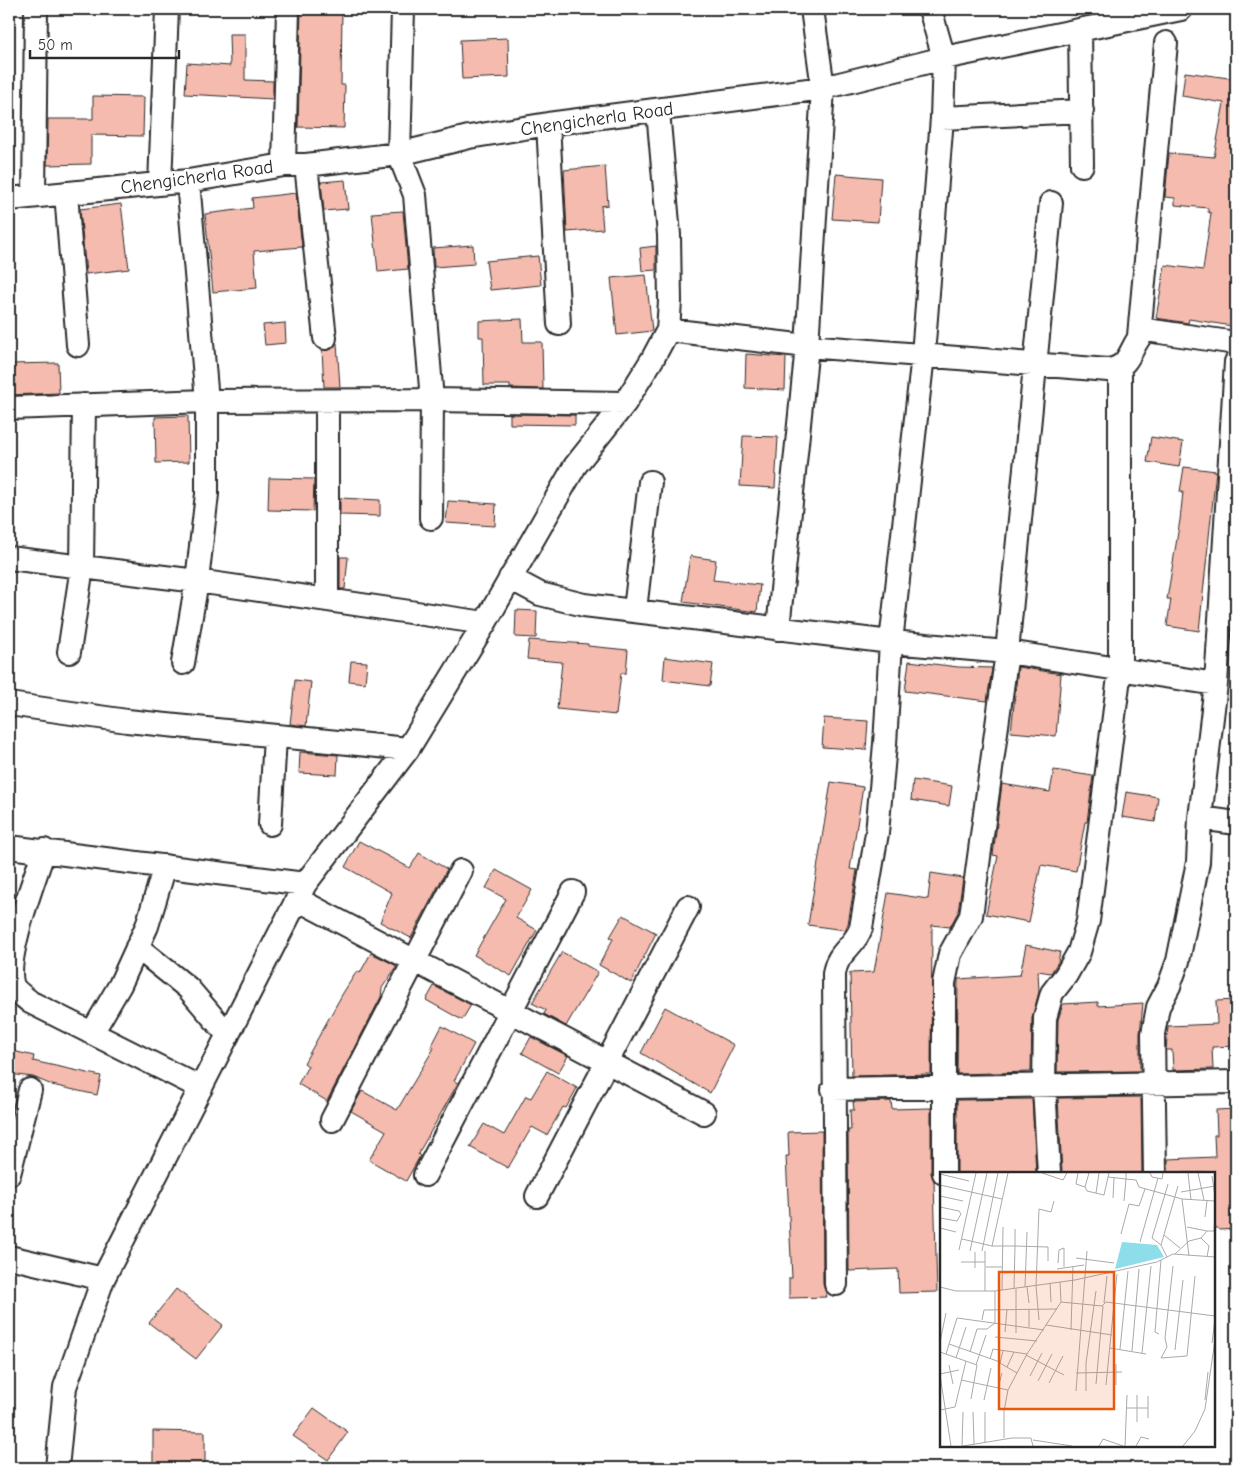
<svg xmlns="http://www.w3.org/2000/svg" width="1245" height="1477" font-family="'Comic Neue',sans-serif">
  <style>
    .building { fill: #f5bbae; stroke: #2b2b2b }
    .lines { fill: none; stroke-linecap: round; stroke-linejoin: round }
    .street-casing { stroke: #2b2b2b; stroke-width: 26 }
    .street { stroke: #fff; stroke-width: 22 }
    .labels { text-anchor: middle; dominant-baseline: central; stroke-width: 5; stroke-linejoin: round; paint-order: stroke }
    .street-label { font-size: 19px; fill: #2b2b2b; stroke: #fff }
    .inset-road { fill: none; stroke: #aaa; stroke-width: 1 }
    .view { fill: #e8590c; fill-opacity: 0.15; stroke: #e8590c; stroke-width: 2.5 }
    .inset-edge { fill: none; stroke: #2b2b2b; stroke-width: 2.5 }
  </style>
  <rect width="100%" height="100%" fill="#fff"/>
  <filter id="ink" filterUnits="userSpaceOnUse"><feTurbulence type="fractalNoise" baseFrequency=".02" numOctaves="2"/><feDisplacementMap in="SourceGraphic" scale="10" xChannelSelector="R" yChannelSelector="G"/><feConvolveMatrix kernelMatrix="1 2 1 2 8 2 1 2 1" color-interpolation-filters="sRGB"/></filter>
  <g filter="url(#ink)">
    <path class="building" d="M301,9H342L341,85H345L344,128L298,127Z
      M229,34H245V80L273,81V99L185,94L187,63L230,66Z
      M508,38L509,77L462,79L460,40Z
      M1185,72L1236,79V277L1233,301H1236L1232,326L1189,319L1188,323L1156,318L1165,265L1203,270L1211,213L1208,212V208L1175,205V198L1165,197L1169,153L1214,157L1224,103L1182,96Z
      M93,96L144,97L143,136L91,135V164L47,165L48,119H93Z
      M605,166L608,205L601,206L603,229L567,232L564,170Z
      M836,174L881,178L878,222L832,219Z
      M345,180L348,209L324,211L321,182Z
      M296,193L302,247L254,251L257,288L213,292L205,214L253,208L252,198Z
      M121,204L129,269L86,274L80,209Z
      M403,211L408,269L378,272L372,213Z
      M473,245L474,264L434,267L433,248Z
      M656,246V270L642,271L640,248Z
      M538,256L541,285L490,290L486,261Z
      M646,275L652,331L617,335L611,278Z
      M522,319L523,342H542L543,389L510,388V385H484L483,337H479V321Z
      M285,323L286,343L265,345L263,325Z
      M337,343L340,387H324L322,350L332,349Z
      M746,354L786,357L785,390L745,388Z
      M58,363L59,393L9,395V364Z
      M510,414L575,415V425L510,424Z
      M188,416L189,462L156,463L155,417Z
      M743,436L778,437L775,488L740,486Z
      M1151,437L1183,442L1179,467L1147,462Z
      M1184,467L1216,471L1199,631L1167,626L1171,599H1167L1180,520L1183,492H1180Z
      M269,478L314,479L313,511L268,510Z
      M340,498L380,500V516L340,515Z
      M448,501L496,504L495,526L446,523Z
      M690,556L716,560L713,580L760,585L757,612L683,602Z
      M340,557H348L345,589H340Z
      M516,610L537,611L536,638L515,637Z
      M529,640L588,644V646L628,650L626,673H621L616,715L557,709L562,662L527,659Z
      M665,657L713,664L710,686L663,680Z
      M351,661L367,662L365,683L349,681Z
      M909,661L958,667L992,668L987,701L905,691Z
      M1018,667L1061,674L1056,736L1011,732Z
      M295,680L311,682L306,726L290,724Z
      M824,718L868,721L866,750L822,747Z
      M300,752L338,755L337,775L299,773Z
      M1054,770L1093,776L1087,822H1085L1076,871L1041,865L1029,922L986,914L998,856L993,855L1002,784L1050,792Z
      M913,780L952,786L949,806L911,800Z
      M831,782L863,787L850,869L857,870L848,924L845,930L808,925Z
      M1126,792L1158,797L1155,822L1122,817Z
      M359,841L410,868L419,853L447,869L411,938L380,922L392,893L345,867Z
      M496,870L532,890L516,918L537,930L511,976L474,955L506,899L486,888Z
      M931,873L963,878L958,912L950,927L932,925L931,1074L852,1076L850,973L874,972L888,893L928,899Z
      M623,915L656,933L631,983L599,965L613,939L610,937Z
      M1026,945L1060,952L1058,962L1051,973L1038,971L1039,992L1032,1018L1031,1072L957,1074L958,979L1020,975Z
      M562,952L598,972L566,1026L544,1014L546,1010L532,1003Z
      M371,953L397,966L382,988L381,997L327,1101L298,1084L308,1066L304,1063L343,993L357,971L360,973Z
      M434,986L471,1005L462,1020L426,1000Z
      M1236,1000V1046L1212,1047L1213,1069L1173,1070L1172,1050H1166L1168,1026L1217,1024L1216,1001Z
      M1098,1002V1006L1143,1003L1140,1034V1071L1057,1072L1058,1020L1063,1004Z
      M665,1007L734,1045L710,1093L641,1053Z
      M442,1026L474,1044L454,1081L458,1083L418,1154L420,1156L406,1181L369,1160L386,1131L351,1111L362,1091L397,1110L434,1048L431,1047Z
      M531,1037L568,1056L558,1073L522,1053Z
      M9,1050L34,1056L33,1061L101,1076L97,1095L52,1085L33,1077L9,1074Z
      M547,1071L577,1088L566,1108L563,1107L547,1135L532,1127L508,1168L470,1147L484,1124L504,1135L526,1096L531,1098Z
      M1141,1097L1142,1173H1062L1058,1098Z
      M1032,1099L1036,1173H957V1100Z
      M891,1101L892,1109L931,1108V1173L934,1181L937,1292L899,1293L898,1269L849,1271L848,1130H851L850,1110H854L853,1102Z
      M1236,1109V1229L1219,1230L1218,1228H1214V1173H1168V1159L1215,1157L1214,1135H1217L1216,1110Z
      M822,1131L823,1284L827,1297L789,1298V1278H792L786,1156H789L788,1132Z
      M176,1289L223,1325L196,1359L149,1323Z
      M314,1408L348,1432L328,1460L293,1436Z
      M153,1431L205,1432V1468H153Z"/>
    <g class="lines">
      <defs>
        <path id="street" d="M403,9L399,154L415,195L432,400L431,518
          M1080,30L1082,165
          M942,118L1082,111
          M548,124L559,324
          M284,165L288,9
          M306,165L325,338
          M160,184L167,9
          M66,193L78,345
          M34,196L36,9
          M9,199L188,181L284,165H306L399,154L469,137L548,124L823,88L944,58L1181,9
          M668,330L807,346L1108,370C1133,367 1129,344 1146,330L1236,343
          M1139,336L1166,43
          M327,401V599
          M9,408L207,401L432,400L625,403
          M9,558L197,581L485,623
          M510,578L540,594L584,605L891,642L1007,652L1216,684
          M635,610L650,482
          M778,629L807,346L823,88L812,9
          M69,652L82,567L84,405
          M183,663L197,581L207,494V401L188,181
          M9,704L127,721L408,749
          M1200,818L1236,823
          M270,824L275,737
          M9,847L305,884
          M44,850C35,879 3,959 13,986C16,992 25,997 30,1002L201,1088
          M297,899L704,1113
          M137,947L188,988L228,1035
          M92,1033L120,985L147,926L165,866
          M833,1089L1236,1082
          M332,1120L461,871
          M944,1173V983L950,954L971,916L1007,652L1051,203
          M1049,1173L1044,1086L1045,1018L1052,993L1066,975L1079,952L1088,921L1120,669V369
          M1155,1173L1153,1034L1158,1007L1169,986L1178,961L1198,862L1200,818L1216,684L1236,362
          M9,1174L30,1090
          M425,1175L573,892
          M537,1196L688,907
          M9,1257L103,1279
          M836,1284L834,974C837,951 854,948 861,928L877,833L885,744L891,642L923,355L942,118L944,58L930,9
          M57,1468L65,1387L103,1279L305,884L408,749L485,623L575,466L625,403L653,358L668,330L670,301L669,235L658,111"/>
      </defs>
      <use href="#street" class="street-casing"/>
      <use href="#street" class="street"/>
    </g>
  </g>
  <g class="labels">
    <g class="street-label">
      <text transform="translate(597 119) rotate(-8)">Chengicherla Road</text>
      <text transform="translate(197 177) rotate(-8)">Chengicherla Road</text>
    </g>
  </g>
  <g transform="translate(940 1172)">
    <rect width="275" height="275" fill="#fff"/>
    <path d="M182,70L217,73L224,85L175,97Z" fill="#8dddea"/>
    <path class="inset-road" d="M102,1L123,8L127,1M138,1L136,12L145,15L149,1M169,1L168,5L186,7L184,29M186,1V7L196,8L199,15L242,27L275,29M210,1L212,5L222,7L223,1M248,1L251,28M258,1L264,28M0,2L29,9M272,4L275,24M0,13L62,27M145,15L147,19L164,23L168,5M241,20L275,14M156,21L159,1M0,24L23,29M173,26L174,6M242,27L249,84M0,35L19,39L21,42L17,49L0,46M265,45L267,29M247,55L267,59M0,56L16,60M75,57V74L108,75V89M274,59L275,44M181,62L189,32L199,34L205,17M224,63L240,76M22,67L52,74L68,1M200,70L218,6M221,73L212,66L228,12M52,74H75L74,117M19,78L36,1M30,79L47,1M42,79L58,1M235,82L249,69L261,66M227,85L221,73L238,14M267,85L269,74L261,66L267,59H275M136,86L174,91M21,90H45M118,91L119,78L124,76V95M46,95H62M35,96V80M117,97L144,93M110,111L111,130M0,115L16,119H55L135,108L217,90L233,82L275,85M85,115L87,60M87,115L89,131M62,118L63,55M45,119V79M121,130L162,134L166,130L275,144M164,131L167,104M89,137V155M42,148L44,138L117,137M99,148L96,114L99,37L111,40L114,29M106,153L172,163M131,158L133,94M65,160L67,137M76,161V117M219,162L215,160L221,88M55,165L97,169M0,170L6,141M272,171L275,147M9,172L60,190M170,176L206,182M180,177L188,99M235,178L243,108M63,179L60,191L77,201M192,179L199,97M0,180L37,193L31,227M30,180L37,157H47L55,151V119M202,181L211,94M6,182L17,146L104,158M86,183L124,203M16,186L26,155M221,186L247,184L255,104M221,186L227,175L225,166L233,94M50,187L53,177L87,182M176,192V213M9,193L13,212M36,193L46,163M67,195L74,180M136,201L182,200M0,202L19,198M0,203L11,274M90,204L102,181M21,208L68,218M98,209L112,182M109,211L123,184M156,212L163,134M166,213L177,102M58,216L62,201M136,219L147,79M146,219V191L156,119M208,224V246M44,228L51,196M265,228L268,200M187,236H208M0,238L15,235L26,189M33,240L34,272M45,240V271M197,250V223M64,266V239L68,218L87,182L121,130L120,110M93,268L132,274M22,274L23,240M23,274L72,266H91L93,274M159,274L163,267L183,274M185,274L187,223M196,274L201,265L209,267M243,274L255,259L265,237L275,168"/>
    <path class="view" d="M59,100H174V237H59Z"/>
    <rect width="275" height="275" class="inset-edge"/>
  </g>
  <rect width="1245" height="1477" fill="none" stroke="#fff" stroke-width="30"/>
  <rect x="15" y="15" width="1215" height="1447" fill="none" stroke="#2b2b2b" stroke-width="2" filter="url(#ink)"/>
  <path d="M30 50v8h149v-8" fill="none" stroke="#2b2b2b" stroke-width="2.5"/>
  <text x="38" y="50" font-size="15" fill="#2b2b2b" stroke="#ffffff" stroke-width="4" paint-order="stroke">50 m</text>
</svg>
